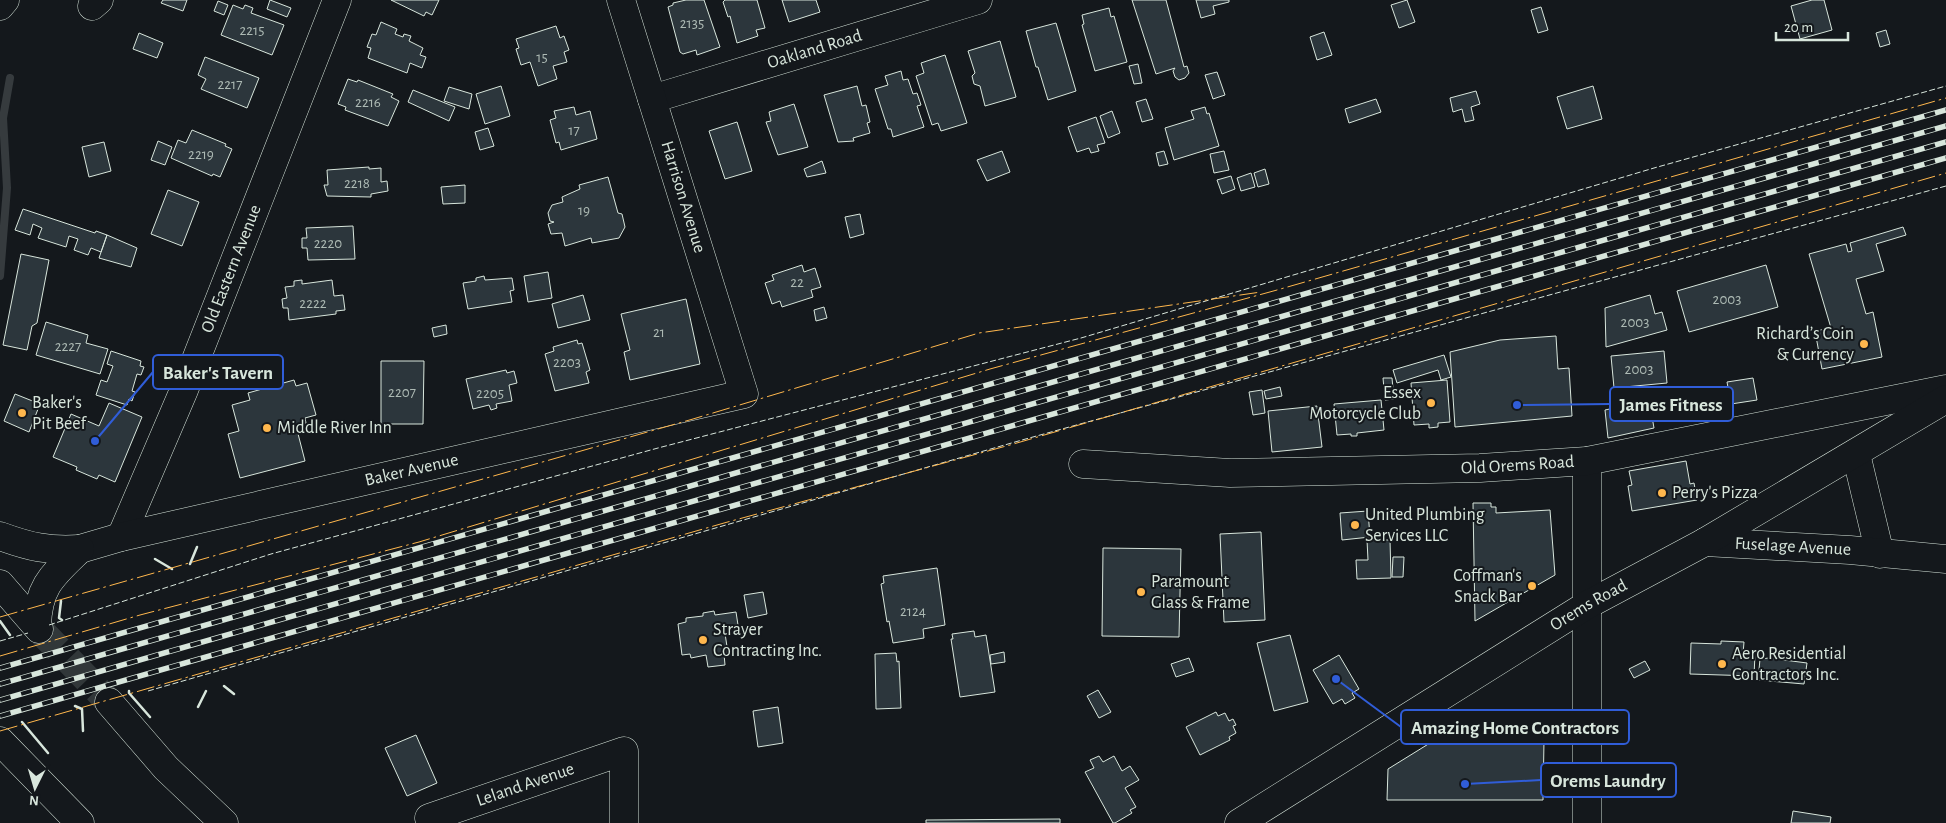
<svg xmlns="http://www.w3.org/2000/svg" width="1946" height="823" font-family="'Alegreya Sans',sans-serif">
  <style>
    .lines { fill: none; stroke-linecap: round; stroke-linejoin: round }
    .stream { stroke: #363b3e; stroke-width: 8 }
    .building { fill: #2c363c; stroke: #d8e6dc }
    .major-tunnel { stroke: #313739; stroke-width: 28; stroke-dasharray: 28 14; stroke-linecap: butt }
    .minor-casing { stroke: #d8e6dc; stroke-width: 29 }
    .major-casing { stroke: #d8e6dc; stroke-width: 29 }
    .minor { stroke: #14181c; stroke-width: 28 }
    .major { stroke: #14181c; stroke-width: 28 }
    .rail-casing { stroke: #d8e6dc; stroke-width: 5.5 }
    .rail { stroke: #14181c; stroke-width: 4; stroke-dasharray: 11; stroke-linecap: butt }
    .fence { stroke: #d8e6dc; stroke-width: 1; stroke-dasharray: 6 2.5; stroke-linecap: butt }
    .wall { stroke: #d8e6dc; stroke-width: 2.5 }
    .power { stroke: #ffb74d; stroke-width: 1; stroke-dasharray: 18 4 2.5 4; stroke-linecap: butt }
    .poi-dot { fill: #ffb74d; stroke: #14181c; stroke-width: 2 }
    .labels { text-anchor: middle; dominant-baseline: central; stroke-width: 4; stroke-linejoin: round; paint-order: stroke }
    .number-label { font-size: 15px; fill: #adbab4 }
    .street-label { font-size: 18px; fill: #d8e6dc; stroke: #14181c }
    .poi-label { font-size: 18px; fill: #d8e6dc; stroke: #14181c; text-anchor: start }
    .leader { fill: none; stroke: #305dd8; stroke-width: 2 }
    .callout-dot { fill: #305dd8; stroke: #14181c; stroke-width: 2 }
    .callout { fill: #14181c; stroke: #305dd8; stroke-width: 2 }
    .callout-label { font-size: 19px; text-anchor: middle; font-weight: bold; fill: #d8e6dc }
  </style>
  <rect width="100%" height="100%" fill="#14181c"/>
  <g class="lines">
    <path class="stream" d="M0,276L7,188L3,118L10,78"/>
  </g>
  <path class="building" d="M163,0H187L183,11L161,3Z
    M270,0L291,8L287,17L267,9Z
    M391,0H439L432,15L426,12L424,16Z
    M686,0H704L720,47L697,55L696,50L683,54L680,52L668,7L673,5V3Z
    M725,0H757L765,28L756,30L758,36L737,43L730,16L728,17L723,2Z
    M782,0H816L820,12L789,22Z
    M1132,0H1166L1184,67L1187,66L1189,73L1185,78L1179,80L1175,77L1173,71L1175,68L1156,74Z
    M1196,0H1229V2L1213,6L1215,14L1201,18Z
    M1407,0L1415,22L1399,28L1391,5Z
    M1812,0H1824L1832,30L1800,39L1791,6Z
    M218,1L228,5L224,15L214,11Z
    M233,5L243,9L245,5L253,8L251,13L284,25L272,55L221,35Z
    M1541,7L1548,30L1538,33L1531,10Z
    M1109,8L1111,17L1114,16L1127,62L1095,71L1082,25L1084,24L1082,15Z
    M381,22L397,29L395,34L403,37L404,34L411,36L409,41L423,48L420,55L426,57L422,68L410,63L407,73L368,58L371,48L367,47L372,34L376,35Z
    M1056,23L1076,91L1048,100L1038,67H1036L1026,31Z
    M556,26L560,38L564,36L569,50L564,52L567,62L553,66L557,79L538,86L530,62L521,65L516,49L519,48L516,39Z
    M1886,30L1890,44L1880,47L1876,33Z
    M1324,32L1332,55L1317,60L1310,37Z
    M139,33L163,43L157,58L133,49Z
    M1000,41L1016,97L985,106L980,86L974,84L972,76L975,73L968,51Z
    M945,55L967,123L941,131L938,123L932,125L916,76L924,73L921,63Z
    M205,57L259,78L247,108L201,89L206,79L198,75Z
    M1138,64L1142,83L1134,84L1129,66Z
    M901,71L903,80L908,79L913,94L917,93L921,105L917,106L924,127L893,137L891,129H888L875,89L888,85L885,76Z
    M1217,72L1225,95L1213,99L1205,75Z
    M348,79L357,82L358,80L393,94L391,97L399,101L388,126L345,110L346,107L338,104Z
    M501,86L510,116L485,124L476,94Z
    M857,86L862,106L866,105L870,122L867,123L870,133L853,138L854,141L838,142L824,95Z
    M1593,86L1602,119L1567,129L1557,97Z
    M449,87L472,94L469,109L444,101Z
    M413,90L455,107L449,121L408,102Z
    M1476,91L1480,104L1471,107L1474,120L1465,122L1462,109L1453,112L1450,98Z
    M1146,99L1153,119L1142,122L1136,102Z
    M1376,99L1381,112L1349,123L1345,109Z
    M794,104L808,147L778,155L766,122L771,121L769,112Z
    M574,107L576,115L590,111L597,139L561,150L559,142L556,143L550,120L556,118L554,111Z
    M1205,107L1207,114L1209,113L1219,146L1174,160L1165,128L1194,119L1191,111Z
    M1112,111L1120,133L1108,138L1100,116Z
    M1096,117L1105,143L1097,145L1099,151L1091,153L1089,148L1077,152L1068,127Z
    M737,122L752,171L725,179L709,131Z
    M488,128L494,146L480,150L475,132Z
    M192,130L226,144L225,146L232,149L220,177L213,174L212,176L171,158L178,140L186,143Z
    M158,141L172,147L165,165L151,160Z
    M104,142L111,171L89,177L82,147Z
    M1002,151L1010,172L987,181L977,160Z
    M1164,151L1168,164L1159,166L1156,153Z
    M1224,151L1229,170L1214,173L1210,154Z
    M822,161L826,173L807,177L804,169Z
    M369,167V169L381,168V182L387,181L388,191L371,194V197L327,196L324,185H328L327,170Z
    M1265,169L1269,184L1258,187L1254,173Z
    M1251,173L1255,187L1241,191L1237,178Z
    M1231,176L1235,189L1222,194L1217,180Z
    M608,177L618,213L622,214L625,227L619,238L592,243L591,238L565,246L562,233L551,234L548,224L554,222L550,221L548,213L552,205L563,202L562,197L580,189L579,185Z
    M465,185V203L443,204L441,187Z
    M168,190L199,202L182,246L151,234Z
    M23,209L95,233L96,231L107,235L101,252L91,248L88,255L74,250L78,239L69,236L66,247L38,238L42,228L33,224L30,235L15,230Z
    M860,214L864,234L850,238L845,217Z
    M353,226L355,259L308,260L307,248H302V238H307L306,228Z
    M1903,227L1906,235L1876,244L1884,271L1856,279L1866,314L1873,312L1882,357L1822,369L1815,331L1831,328L1809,254L1846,244L1848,252L1852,251L1850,243Z
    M107,235L137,248L131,267L99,258Z
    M21,254L49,260L37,323L32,326L27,350L3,345Z
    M802,265L804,272L815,268L821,287L811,290L813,297L782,307L780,301L772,304L765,283L774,280L772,275Z
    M1766,265L1778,307L1689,332L1677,291Z
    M548,272L552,298L528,302L524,276Z
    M484,276L485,280L512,278L514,290L510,291L512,302L468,309L463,283L476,281V278Z
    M302,280V284L332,280L334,296L343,295L345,310L336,311V314L289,320L288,308H283L282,299L287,298L285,287L294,286V281Z
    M583,295L590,320L558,328L552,304Z
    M1650,295L1655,314L1662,312L1667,330L1606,347L1605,308Z
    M686,299L700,364L630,380L624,352L630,350L621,314Z
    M824,307L827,318L816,321L814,310Z
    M46,322L88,335L86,343L108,349L100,374L36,355Z
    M446,325L447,334L434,337L432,328Z
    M1556,336L1558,369L1569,368L1572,416L1455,427L1450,352L1500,340Z
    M577,340L578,344L582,343L590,370L586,372L589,383L555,391L545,354L554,351L553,347Z
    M111,351L141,361L140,366L144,367L141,375L137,374L132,391L135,392L132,401L129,399L127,405L96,395L101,380L107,382L113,366L107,364Z
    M1664,351L1667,383L1614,388L1611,356Z
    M1444,355L1451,377L1441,380L1438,370L1397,383L1393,370Z
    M381,361H424L423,424H381Z
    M506,370L507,373L514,371L517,383L509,385L512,401L496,404L497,408L491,410L489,405L473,409L466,379Z
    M1383,378H1392L1394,399L1385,400Z
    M1753,378L1757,400L1731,404L1727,382Z
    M294,380L296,386L307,383L316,415L305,418L306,423L296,426L305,461L240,478L228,434L239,431L232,405L250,400L248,393Z
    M1447,380L1450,422L1438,423V427L1429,428V424L1414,425L1411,383Z
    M1280,387L1282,396L1266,399L1264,391Z
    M1262,390L1265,413L1253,415L1249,392Z
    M15,394L40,404L29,432L4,421Z
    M1381,400L1384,430L1357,433V436H1351V434L1337,435L1334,404Z
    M109,403L142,417L115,482L99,475L97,479L76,470L77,467L53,457L71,414L99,426Z
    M1317,406L1322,447L1272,452L1268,411Z
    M1623,406L1625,416L1651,411L1654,428L1608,438L1605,410Z
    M1686,461L1690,484L1694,483L1697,500L1632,511L1628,486L1632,485L1629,471Z
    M1473,503H1491V507H1496V513L1550,510L1555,575L1475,621Z
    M1368,511L1370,537L1342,540L1340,513Z
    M1261,532L1265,620L1224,622L1220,534Z
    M1367,540H1390L1391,578L1357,579L1356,560H1368Z
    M1103,548L1181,549L1179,637L1102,636Z
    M1393,557H1404L1403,577H1392Z
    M937,568L945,625L923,629L924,638L893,643L889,621L887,622L881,584L884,583L883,576Z
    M763,592L767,614L748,618L744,595Z
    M714,611L715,615L736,612L738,625L724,627L728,653L724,654L725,665L708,667L706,655L691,658L690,654L682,655L678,624L686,622V618L703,616V613Z
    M974,631L975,637L986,635L995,692L960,697L951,639H953L952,634Z
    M1290,635L1308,702L1274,711L1257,643Z
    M1721,641L1744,642L1743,654H1755L1754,676L1690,674L1691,643L1721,644Z
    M1004,652L1005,662L991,664L990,655Z
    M896,653L897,662L899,661L901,708L876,709L875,654Z
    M1339,655L1359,689L1352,693L1355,698L1345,704L1342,699L1333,704L1313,670Z
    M1189,658L1194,671L1176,677L1171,664Z
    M1769,658L1807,663L1804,684L1758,680L1760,659Z
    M1645,661L1650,670L1634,678L1629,669Z
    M1098,690L1111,712L1099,718L1087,696Z
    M778,707L783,743L758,747L753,711Z
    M1216,712L1218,716L1225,713L1229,721L1233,719L1236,725L1233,726L1236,733L1229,737L1230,740L1200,755L1186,727Z
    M416,735L437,783L407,796L385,748Z
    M1544,740L1543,800H1387L1388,769L1430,743Z
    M1099,756L1103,762L1114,756L1122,771L1130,766L1139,780L1125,788L1136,807L1130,810L1132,813L1115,823H1113L1085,772L1094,768L1090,760Z
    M1793,811L1831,817L1830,823H1791Z
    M1060,819V823H926V820Z"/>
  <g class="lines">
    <path class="major-tunnel" d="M39,629L109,702"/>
    <defs>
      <g id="minor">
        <path d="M92,6L99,0"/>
        <path id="s1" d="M652,99L978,0"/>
        <path d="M1856,454L1880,554"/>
        <path d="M1587,461V823"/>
        <path id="s2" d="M1083,464L1230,473L1480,468L1587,461L1946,389"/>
        <path id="s3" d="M121,537L184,390L337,0"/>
        <path id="s4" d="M1705,542L1850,550L1946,559"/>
        <path id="s5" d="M80,549L121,537L744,394L621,0"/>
        <path id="s6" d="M429,818L624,751V823"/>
        <path id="s7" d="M1239,823L1587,605L1705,542L1946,399"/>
      </g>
      <path id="major" d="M0,6L5,0
        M0,536C30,547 48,551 80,549
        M0,584L39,629
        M37,626C38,586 53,575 80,549
        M109,702L166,768L224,823
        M0,741L80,823"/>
    </defs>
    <use href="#minor" class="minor-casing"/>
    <use href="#major" class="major-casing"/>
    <use href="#minor" class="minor"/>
    <use href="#major" class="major"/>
    <defs>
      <path id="rail" d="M0,668L1946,110
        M0,684L1946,126
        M0,700L1946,142
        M0,716L1946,158"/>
    </defs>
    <use href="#rail" class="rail-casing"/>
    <use href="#rail" class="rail"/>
    <path class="fence" d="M49,625L271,554L658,448L1081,338L1654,168L1946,86
      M0,641L28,633
      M148,691L1022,440L1946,186"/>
    <path class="wall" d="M155,559L172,569
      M190,564L197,547
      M61,601L59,618L62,620
      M0,621L10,635
      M224,686L234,694
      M129,691V693L150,717
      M75,706L82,709L83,731
      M198,707L206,691
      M22,722L48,753"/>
    <path class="power" d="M0,617L693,419L979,333L1261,292
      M0,656L140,615L419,542L990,369L1277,290L1946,98
      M0,731L724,523L1010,445L1946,173"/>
  </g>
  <g class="poi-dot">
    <circle cx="1864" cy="344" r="5"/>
    <circle cx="1431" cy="403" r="5"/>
    <circle cx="22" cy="413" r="5"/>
    <circle cx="267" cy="428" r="5"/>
    <circle cx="1662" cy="493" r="5"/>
    <circle cx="1355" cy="525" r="5"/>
    <circle cx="1532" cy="586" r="5"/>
    <circle cx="1141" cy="592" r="5"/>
    <circle cx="703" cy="640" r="5"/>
    <circle cx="1722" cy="664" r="5"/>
  </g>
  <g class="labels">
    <g class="number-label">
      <text x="692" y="23">2135</text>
      <text x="252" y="30">2215</text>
      <text x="542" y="57">15</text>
      <text x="230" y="84">2217</text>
      <text x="368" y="102">2216</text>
      <text x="574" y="130">17</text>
      <text x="201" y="154">2219</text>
      <text x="357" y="183">2218</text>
      <text x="584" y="210">19</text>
      <text x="328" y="243">2220</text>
      <text x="797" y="282">22</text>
      <text x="1727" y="299">2003</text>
      <text x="313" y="303">2222</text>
      <text x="1635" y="322">2003</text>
      <text x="659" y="332">21</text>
      <text x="68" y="346">2227</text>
      <text x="567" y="362">2203</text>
      <text x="1639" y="369">2003</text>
      <text x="402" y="392">2207</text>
      <text x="490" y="393">2205</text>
      <text x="913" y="611">2124</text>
    </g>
    <g class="street-label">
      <text stroke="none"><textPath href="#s1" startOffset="170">Oakland Road</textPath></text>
      <text transform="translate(683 197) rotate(73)">Harrison Avenue</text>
      <text stroke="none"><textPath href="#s3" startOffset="290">Old Eastern Avenue</textPath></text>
      <text stroke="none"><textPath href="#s2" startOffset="435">Old Orems Road</textPath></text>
      <text stroke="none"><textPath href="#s5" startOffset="341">Baker Avenue</textPath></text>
      <text stroke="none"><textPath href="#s4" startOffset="88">Fuselage Avenue</textPath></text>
      <text stroke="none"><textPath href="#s7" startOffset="412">Orems Road</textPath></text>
      <text stroke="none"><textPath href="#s6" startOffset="102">Leland Avenue</textPath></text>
    </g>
    <g class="poi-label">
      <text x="1854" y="334" text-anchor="end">Richard’s Coin<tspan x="1854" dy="21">&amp; Currency</tspan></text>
      <text x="1421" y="393" text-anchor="end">Essex<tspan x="1421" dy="21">Motorcycle Club</tspan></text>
      <text x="32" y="403">Baker's<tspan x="32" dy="21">Pit Beef</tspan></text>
      <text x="277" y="428">Middle River Inn</text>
      <text x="1672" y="493">Perry's Pizza</text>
      <text x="1365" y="515">United Plumbing<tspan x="1365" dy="21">Services LLC</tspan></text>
      <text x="1522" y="576" text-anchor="end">Coffman's<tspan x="1522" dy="21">Snack Bar</tspan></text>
      <text x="1151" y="582">Paramount<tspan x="1151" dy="21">Glass &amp; Frame</tspan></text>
      <text x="713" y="630">Strayer<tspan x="713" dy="21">Contracting Inc.</tspan></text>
      <text x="1732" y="654">Aero Residential<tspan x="1732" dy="21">Contractors Inc.</tspan></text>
    </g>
  </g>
  <path class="leader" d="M95 441L153 372M1517 405L1610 404M1336 679L1401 727M1465 784L1541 780"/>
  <g class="callout-dot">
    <circle cx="95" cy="441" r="5"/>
    <circle cx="1517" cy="405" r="5"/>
    <circle cx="1336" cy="679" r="5"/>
    <circle cx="1465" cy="784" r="5"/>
  </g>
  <g class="callout">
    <rect x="153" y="355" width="130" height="34" rx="5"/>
    <rect x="1610" y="387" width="123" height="34" rx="5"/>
    <rect x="1401" y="710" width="228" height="34" rx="5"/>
    <rect x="1541" y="763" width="135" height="34" rx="5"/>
  </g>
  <g class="callout-label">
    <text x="218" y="379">Baker's Tavern</text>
    <text x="1671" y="411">James Fitness</text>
    <text x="1515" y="734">Amazing Home Contractors</text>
    <text x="1608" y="787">Orems Laundry</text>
  </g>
  <g transform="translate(35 788) rotate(185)" stroke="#14181c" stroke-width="4" paint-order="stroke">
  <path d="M0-4L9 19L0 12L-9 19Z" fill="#d8e6dc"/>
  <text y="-8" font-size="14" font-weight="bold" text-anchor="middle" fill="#d8e6dc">N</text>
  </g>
  <path d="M1776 32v8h72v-8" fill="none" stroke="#d8e6dc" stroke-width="2.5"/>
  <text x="1784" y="32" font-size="15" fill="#d8e6dc" stroke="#14181c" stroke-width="4" paint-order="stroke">20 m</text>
</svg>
